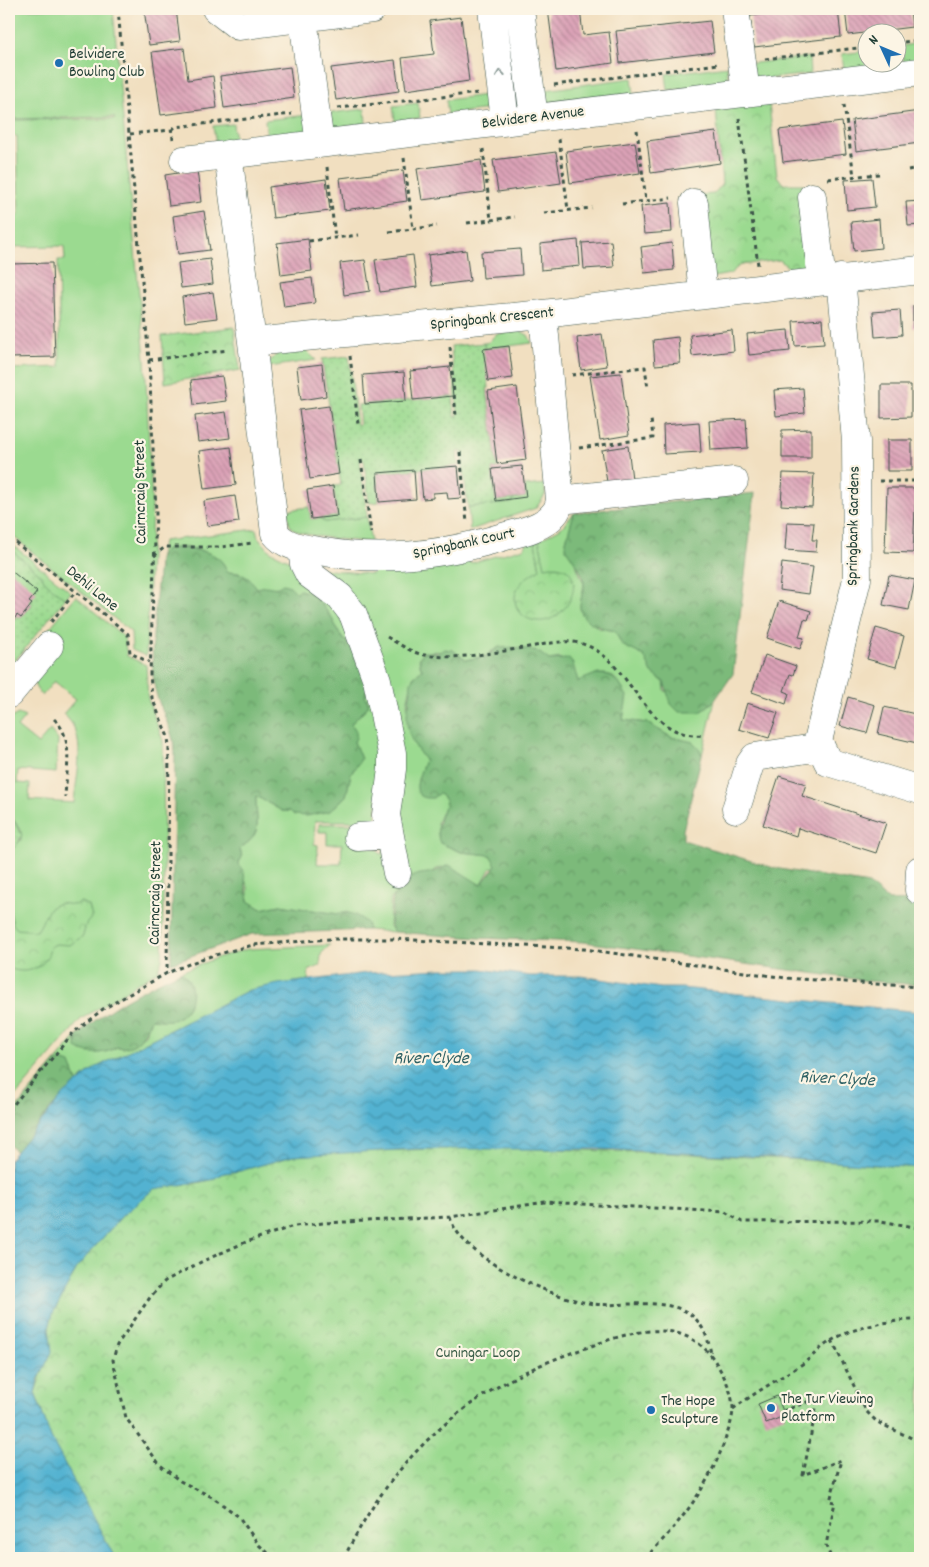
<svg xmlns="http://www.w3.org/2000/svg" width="929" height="1567" font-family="Dekko,sans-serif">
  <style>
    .grass { fill: #9bda90; stroke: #5d8c62 }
    .forest { fill: url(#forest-crowns); stroke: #4e7c57 }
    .park { fill: url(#park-crowns); stroke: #5d8c62 }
    .garden { fill: url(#garden-dots); stroke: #5d8c62 }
    .water { fill: url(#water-waves); stroke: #387882 }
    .building { fill: url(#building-back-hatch) }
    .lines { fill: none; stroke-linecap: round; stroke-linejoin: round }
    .minor-casing { stroke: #3e5549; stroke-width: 29 }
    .path { stroke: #3e5549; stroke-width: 3; stroke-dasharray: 4 4; stroke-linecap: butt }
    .minor { stroke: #fff; stroke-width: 28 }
    .oneway { stroke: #8f9e9a }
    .poi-dot { fill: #1f6fb2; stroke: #fcf5e5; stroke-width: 2 }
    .labels { text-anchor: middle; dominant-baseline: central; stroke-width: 4.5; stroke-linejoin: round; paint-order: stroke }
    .poi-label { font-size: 16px; fill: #1f3d34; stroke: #fcf5e5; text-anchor: start }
    .street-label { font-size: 16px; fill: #1f3d34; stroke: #fcf5e5 }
    .park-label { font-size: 16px; fill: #385c46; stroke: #fcf5e5 }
    .water-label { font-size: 18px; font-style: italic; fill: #2e6063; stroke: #fcf5e5 }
  </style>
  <defs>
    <pattern id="forest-crowns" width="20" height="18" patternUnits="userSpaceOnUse" patternTransform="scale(1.25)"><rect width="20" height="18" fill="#7cba7a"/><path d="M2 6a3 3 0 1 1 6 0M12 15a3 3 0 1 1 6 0" fill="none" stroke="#659865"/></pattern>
    <pattern id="park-crowns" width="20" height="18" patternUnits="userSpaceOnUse" patternTransform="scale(1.25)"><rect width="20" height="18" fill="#9bda90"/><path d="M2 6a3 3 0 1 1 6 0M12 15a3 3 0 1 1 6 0" fill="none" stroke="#85bc7d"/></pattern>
    <pattern id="garden-dots" width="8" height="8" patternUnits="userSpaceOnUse" patternTransform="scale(1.25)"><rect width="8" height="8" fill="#9bda90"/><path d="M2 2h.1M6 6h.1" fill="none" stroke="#85bc7d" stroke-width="1.8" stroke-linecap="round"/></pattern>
    <pattern id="water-waves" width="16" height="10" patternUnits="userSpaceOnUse" patternTransform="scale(1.25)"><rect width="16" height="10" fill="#52b2d1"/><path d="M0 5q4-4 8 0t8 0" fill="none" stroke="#4392aa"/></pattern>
    <pattern id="building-back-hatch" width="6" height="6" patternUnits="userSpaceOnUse" patternTransform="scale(1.25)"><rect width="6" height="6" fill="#dca2b7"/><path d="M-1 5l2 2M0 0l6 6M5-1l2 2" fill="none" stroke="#b28596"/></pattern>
  </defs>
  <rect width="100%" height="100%" fill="#fcf5e5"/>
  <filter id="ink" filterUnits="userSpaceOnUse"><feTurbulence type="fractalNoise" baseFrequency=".02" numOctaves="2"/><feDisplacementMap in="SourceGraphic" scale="10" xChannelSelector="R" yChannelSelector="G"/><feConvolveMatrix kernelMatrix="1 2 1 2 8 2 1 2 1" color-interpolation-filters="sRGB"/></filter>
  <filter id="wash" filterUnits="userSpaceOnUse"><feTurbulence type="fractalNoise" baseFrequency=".0096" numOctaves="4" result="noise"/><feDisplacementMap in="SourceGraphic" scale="20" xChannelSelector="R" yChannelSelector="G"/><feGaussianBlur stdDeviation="1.12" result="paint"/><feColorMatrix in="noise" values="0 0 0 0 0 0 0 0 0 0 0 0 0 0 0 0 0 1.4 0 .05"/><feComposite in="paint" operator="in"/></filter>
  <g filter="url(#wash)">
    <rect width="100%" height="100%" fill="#f1dfc0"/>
    <path class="grass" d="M9,9H113L145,360L152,506L146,656L132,650L131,632L9,533V369L60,367L58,260H65L64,246L9,247V216L19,215L17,136L9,135V120L115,119L114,117L9,119Z
      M920,43V60L904,63L901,46Z
      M866,51V62L869,63L870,68L844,70L842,54Z
      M809,57L810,74L748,81L746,64Z
      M727,66L728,83L668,90L666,74Z
      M632,78L634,95L552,106L542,101L538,91Z
      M494,94L490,109L448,114L446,100Z
      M418,103L420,118L395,121L393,106Z
      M365,109L366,124L332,128L330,113Z
      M308,115L310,134L267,139L265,120Z
      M233,124L235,142L216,145L213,126Z
      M520,331L528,335L532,343L485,349L484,343L489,342L496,334Z
      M305,349L316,360L269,367V362L279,352Z
      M545,484V495L536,508L470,530L468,507L511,503L514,499L526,497L525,486Z
      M309,507L311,519L320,518L325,522L367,517L371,542C357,541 301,537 292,528C288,524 288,516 288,510Z
      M574,513L566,541L584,584L580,607L582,614L598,628L615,631L622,645L645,656L652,673L664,682L665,691L701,712L715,700L702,755L699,748L692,742L671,737L647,723L623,720C626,706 625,681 609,675C599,671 587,679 578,681L575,673L560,658L549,660C534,649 510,643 492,651C489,652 488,655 486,656C480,658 472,658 466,660C457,652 407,642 422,669L413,677L407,703L420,753L425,760L422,768L446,802L437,823L440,843L461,852L490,855L497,865L490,869L481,885L441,867L399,889L391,899L389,925L394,932L368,930L366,923L347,912L338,914L280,905L261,909L248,901V887L238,864L242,857L240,848C265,833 255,821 256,796L282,811L313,813L330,811L346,796L351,774L361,759L354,742L351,724L366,709L369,701L365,697L368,689L383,736L376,817L372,822L357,829L356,821H315L314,844L318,845L317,864H341L342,844H327V832H319V824H353L354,844L376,849L382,855L395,826L397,747L319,569L372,574L380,566L462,558L471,563L524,548L531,538L535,542L540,570L515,600L518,611L547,619L563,609L574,584L566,571L545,568L539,540L561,528Z
      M256,529L258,537L270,551L294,563L339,604L356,651L342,638L331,617L314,594L296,592L290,586L257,589L239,573L227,572C223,554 193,545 175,548C171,549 165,553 161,555L159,560L163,541Z
      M9,542L71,592L65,599L44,582L41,575L10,550Z
      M76,596L124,637L127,656L146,665L148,699L163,741L164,867L162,960L157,971L81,1019L9,1104V852L21,840V831L9,813V719L18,714L25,717L17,727L38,744L50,730L58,740L56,773L18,770L17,783L30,784L29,800L74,803C76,775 89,734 63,714L76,699L54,681L42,696L36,688L35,681L43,636Z
      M330,945L321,954L320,966L309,970L308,980L249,990L95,1068L77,1082L73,1070L54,1063L77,1036L75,1041L81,1051C95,1053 104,1055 117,1047L124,1048L145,1035L151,1019L162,1020L185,975L180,972L183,971L219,957L248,949Z"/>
    <path class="forest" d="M755,493L733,674L715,700L701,712H679L671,704L664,682L652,673L644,656L622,645L615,631C602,628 580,623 580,606C580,598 585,590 584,583C582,570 573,559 566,549V541L574,513Z
      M175,548C193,549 222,550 227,572C242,573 249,576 257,588L266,586L277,588L283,584L290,586L296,592L300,590L314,594L331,617L342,638L356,651L368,689L365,696L369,705L351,724C357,730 358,735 354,742L361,759L351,774L346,796L330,811L307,816L294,815L290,811H282L256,796C255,821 265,833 240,848L242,857L238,864L244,872L248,901L261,909L280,905L338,914C350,911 357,915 367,923L368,930L252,934L171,963L175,752C173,728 160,711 155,689C148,657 157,595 159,560L166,550Z
      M499,647L527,649L540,653L549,660L569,659L573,664L578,681L596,674L609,675L619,683L627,696L623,720L647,723L671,737L693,742L699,748L702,755L683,830V840L774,868L869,884L889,901L920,900V985L869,981L584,942L478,938L394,932C388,922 391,919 392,908C393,896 393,891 406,887C410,872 421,875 433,872C438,871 443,867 449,865L481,885L496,865L490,855L461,852L440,843C434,829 441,816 446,801L439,793L433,798C406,800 420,774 425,760C406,736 404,724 410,695C412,689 409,686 412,680C414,675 419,674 422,669C419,663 419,658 423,652L438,653L444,649L453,650L466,660L486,656Z
      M180,972C199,982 193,1012 175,1019C168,1022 158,1019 151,1019C143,1035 139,1050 117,1047C105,1054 89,1056 76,1048L77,1036C106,1008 144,989 180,972Z
      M61,1060L70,1063L77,1082L51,1108L16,1152L9,1144V1117L54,1063Z"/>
    <path class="park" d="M769,104L777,176L783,184H803L814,263L789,268L780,260L740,265L730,274L708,278L700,195L714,194L722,184L716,109Z
      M234,327L240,370L165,383L162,336Z
      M539,540L545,567C596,557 571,631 532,620C517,616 510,599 519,586C524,578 532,574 540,569L535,542Z
      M59,903L74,905L81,902L89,906L92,917L86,924L83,936L70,945L56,944L50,947C48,968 26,976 9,968V908L13,924L17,929L37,931C45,920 44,908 59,903Z
      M466,1148C618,1149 769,1157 920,1168V1558H115L51,1438L35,1393L51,1345L49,1328L53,1313L78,1266L121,1217L153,1189L161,1186L192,1184L211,1180L224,1173L240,1171L293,1156L348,1152Z"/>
    <path class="garden" d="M484,343L489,388L487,389L497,468L492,469L496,501L514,499L512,503L468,507L461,451L457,452L458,466L377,473L379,502L369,503L364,460H360L367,517L325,522L320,518L337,516L333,486L341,485L322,359L349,356L357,425L360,424L358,405L453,396L455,417L458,416L451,346Z
      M9,548L41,575L45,582L65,599L9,668V626L17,615L21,618L32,605L29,602L36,592L9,569Z
      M9,813L22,835L17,845L9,852Z"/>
    <path class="water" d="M440,969H481L530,976H581L661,988H682L920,1012V1168L765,1157L599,1149H415L293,1156L240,1171L224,1173L211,1180L154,1189L121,1217L78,1266L53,1313L49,1328L52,1352L38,1380L35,1393L51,1438L115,1558H9V1160L64,1094L95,1068L249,990L278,984L367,973Z"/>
    <g id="blocks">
      <path class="building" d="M144,9H176L180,41L149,45Z
        M548,9H580L583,35L609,32L613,63L556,71Z
        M807,9H838L841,37L754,47L750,16Z
        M845,9H910L912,27L848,35Z
        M461,17L469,81L406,90L402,58L434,54L430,21Z
        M710,21L714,52L620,63L616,31Z
        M184,48L188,80L213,76L217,108L161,115L152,52Z
        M395,60L399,91L336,100L331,68Z
        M290,67L294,98L224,108L220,76Z
        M920,111V143L856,151L852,120Z
        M842,122L846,154L783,162L779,130Z
        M716,132L720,163L651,173L647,141Z
        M635,142L640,173L570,183L566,151Z
        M556,152L561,183L498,192L493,160Z
        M481,160L485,192L422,200L417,169Z
        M197,170L201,202L169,206L165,175Z
        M403,170L407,201L344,210L340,178Z
        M872,178L875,207L847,210L845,180Z
        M326,179L330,211L273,218L269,187Z
        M920,201V225L908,226L906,202Z
        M670,203L672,232L644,234L641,206Z
        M204,211L210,250L178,254L173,216Z
        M879,219L881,248L854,251L851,222Z
        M308,239L312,271L281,275L277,243Z
        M578,240L580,266L541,270L540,244Z
        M611,241L614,267L584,269L582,243Z
        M672,243L674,270L644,273L641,247Z
        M520,249L522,275L483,278L481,252Z
        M466,250L470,281L432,286L428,255Z
        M413,255L417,287L380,292L375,260Z
        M210,259L213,284L181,288L178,263Z
        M365,260L370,291L344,295L340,263Z
        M52,263L55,357L9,358V264Z
        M312,278L315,303L284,307L280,282Z
        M213,292L217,318L185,322L182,297Z
        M913,306L920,307V328H913Z
        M900,310L902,335L875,337L873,312Z
        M822,319L824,344L795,346L793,321Z
        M732,330L734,351L692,356L690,335Z
        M788,330L790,351L749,355L747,334Z
        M602,334L607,366L581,370L577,338Z
        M678,337L680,363L655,365L653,340Z
        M509,346L513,378L488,381L483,349Z
        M322,364L326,396L301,400L297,367Z
        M450,367L453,396L413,400L410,371Z
        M404,372L406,401L365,404L363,375Z
        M621,373L629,435L600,440L590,376Z
        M222,376L226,401L194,405L191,380Z
        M881,385H911V417L881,418Z
        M517,387L526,460L497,464L488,391Z
        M803,388L805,413L776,416L774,390Z
        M329,406L339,474L310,479L299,410Z
        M226,412L230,438L198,442L195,416Z
        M746,419L748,448L711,450L709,421Z
        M699,422L701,452L664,454L663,425Z
        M811,429V458H782V430Z
        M887,440H912V471H887Z
        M628,446L632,479L607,482L602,450Z
        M231,447L236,485L204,489L199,451Z
        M458,466L461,498L448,499L447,492L433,493V498L423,499L420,469Z
        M522,466L526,497L496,501L492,469Z
        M414,470L416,499L379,502L377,473Z
        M783,473L814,474L812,507L781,505Z
        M333,486L337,516L311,519L307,490Z
        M887,488H916L913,553L885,552Z
        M235,496L239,522L207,526L204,501Z
        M787,522L814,523L812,540H817L816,552L785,550Z
        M782,563L813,567L809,594L779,590Z
        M9,569L37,592L29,602L32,604L21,618L17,615L9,626Z
        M889,575L915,580L909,610L883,605Z
        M779,601L811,611L808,620L804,619L799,637L804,638L800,649L767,638Z
        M876,628L904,636L896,667L867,659Z
        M765,655L796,666L793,675L790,674L784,691L789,693L786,704L752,692Z
        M848,697L875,705L867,733L840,726Z
        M747,703L778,713L769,738L739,729Z
        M884,707L920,715L917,743L878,734Z
        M779,776L806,784L802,796L886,823L876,853L798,828L796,836L763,825Z
        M777,1396L785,1416L766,1423L758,1404Z"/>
    </g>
  </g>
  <g filter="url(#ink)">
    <use href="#blocks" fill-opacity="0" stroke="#3e5549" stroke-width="1"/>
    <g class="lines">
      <defs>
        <path id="minor" d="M216,9L238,26L372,9
          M492,9L505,121
          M520,9L534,118
          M735,9L746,93
          M303,19L320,144
          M228,154L252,342L543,314L920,270
          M184,160L920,72
          M812,197L822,281
          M694,203L703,295
          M841,278L856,441L857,579L818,741L828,762L920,790
          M252,342L275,533C286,547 302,548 319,551C383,563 445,555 506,536C522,532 544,527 554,514C558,510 559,505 560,500L543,314
          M560,500L734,481
          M302,549L304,564L309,574L340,597L353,614L377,680L392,753V769L386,815L397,873
          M9,694L49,646
          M736,809L750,764L755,757L821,747
          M358,837L389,835
          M919,890L920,870"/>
      </defs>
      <use href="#minor" class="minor-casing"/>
      <path class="path" d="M118,9L149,360L156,513L150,674L152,698L168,737L169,747L167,973
        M896,43L920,40
        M765,59L866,47
        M554,85L719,64
        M844,105L854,176
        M338,108L479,93
        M739,118L758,265
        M172,130L175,127L292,114
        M637,130L646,201
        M130,134L172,130L173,139
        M559,139L568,210
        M483,149L491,220
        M404,158L413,229
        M327,167L335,238
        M908,170L920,168
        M828,179L879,174
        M622,204L671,198
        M544,213L592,208
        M467,223L515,217
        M389,232L437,226
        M309,241L359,235
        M450,347L456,416
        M350,356L358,424
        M149,360L228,350
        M572,375L645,367L648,388
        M579,448L653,438L651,419
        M460,452L467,523
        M361,460L371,533
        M879,481H920
        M9,537L128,634L130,653L149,662
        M154,556L165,547H221L253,543
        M51,622L76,591
        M387,637C399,644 412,653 425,655C456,661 503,651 535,646C553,643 570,638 588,646C633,665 645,740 704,735
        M54,719C75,738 66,772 65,797
        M9,1110L73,1033L103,1009L167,973L204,958L253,945L330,939H394L584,949L786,978L920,987
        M450,1217C461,1259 554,1299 594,1304C622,1307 658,1298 685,1311C701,1319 709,1338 711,1355
        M832,1340L866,1411L877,1422L920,1442
        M733,1409C756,1392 780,1378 804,1363C813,1356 821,1347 831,1341C852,1327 895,1319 920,1320
        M783,1411L818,1398L803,1475L841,1460L830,1501L835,1502L826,1545L831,1558
        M274,1558L259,1545L239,1517L230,1510L212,1497L180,1481L160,1465L126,1418L113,1360L117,1345L151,1296L165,1281L203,1261L246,1242L294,1226L324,1223L450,1217L545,1202L725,1212L742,1222L881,1221L920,1228
        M344,1558C395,1453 472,1385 583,1349C608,1340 636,1329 663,1331C685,1332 705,1344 716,1363C725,1377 732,1391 733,1408C733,1418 729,1429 726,1437C710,1485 680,1524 645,1558"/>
      <use href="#minor" class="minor"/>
    </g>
    <defs><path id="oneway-chevron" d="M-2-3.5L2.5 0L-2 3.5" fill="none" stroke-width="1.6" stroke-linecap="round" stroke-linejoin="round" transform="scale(1.25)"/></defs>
    <use class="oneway" href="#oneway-chevron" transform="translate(500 73) rotate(-97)"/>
  </g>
  <g class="poi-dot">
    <circle cx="59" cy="63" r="5"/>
    <circle cx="771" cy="1408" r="5"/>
    <circle cx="651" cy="1410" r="5"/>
  </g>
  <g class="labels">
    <g class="poi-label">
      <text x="69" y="54">Belvidere<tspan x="69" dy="18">Bowling Club</tspan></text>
      <text x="781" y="1399">The Tur Viewing<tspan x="781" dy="18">Platform</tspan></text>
      <text x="661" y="1401">The Hope<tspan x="661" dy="18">Sculpture</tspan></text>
    </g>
    <g class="street-label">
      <text transform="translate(533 118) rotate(-7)">Belvidere Avenue</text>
      <text transform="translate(492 319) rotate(-6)">Springbank Crescent</text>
      <text transform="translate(141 492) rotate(-91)">Cairncraig Street</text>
      <text transform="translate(854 526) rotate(-89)">Springbank Gardens</text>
      <text transform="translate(464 544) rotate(-12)">Springbank Court</text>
      <text transform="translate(92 589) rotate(39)">Dehli Lane</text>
      <text transform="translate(156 893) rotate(-89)">Cairncraig Street</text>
    </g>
    <g class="park-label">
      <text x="478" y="1353">Cuningar Loop</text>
    </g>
    <g class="water-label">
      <text x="431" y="1059">River Clyde</text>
      <text transform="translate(837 1080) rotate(3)">River Clyde</text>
    </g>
  </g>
  <rect width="929" height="1567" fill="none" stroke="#fcf5e5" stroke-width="30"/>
  <g transform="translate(882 48) rotate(314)"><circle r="24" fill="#fcf5e5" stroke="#a4ab9e"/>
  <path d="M0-4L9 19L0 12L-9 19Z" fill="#1f6fb2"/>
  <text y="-8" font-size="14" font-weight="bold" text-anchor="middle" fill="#1f3d34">N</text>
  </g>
</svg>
